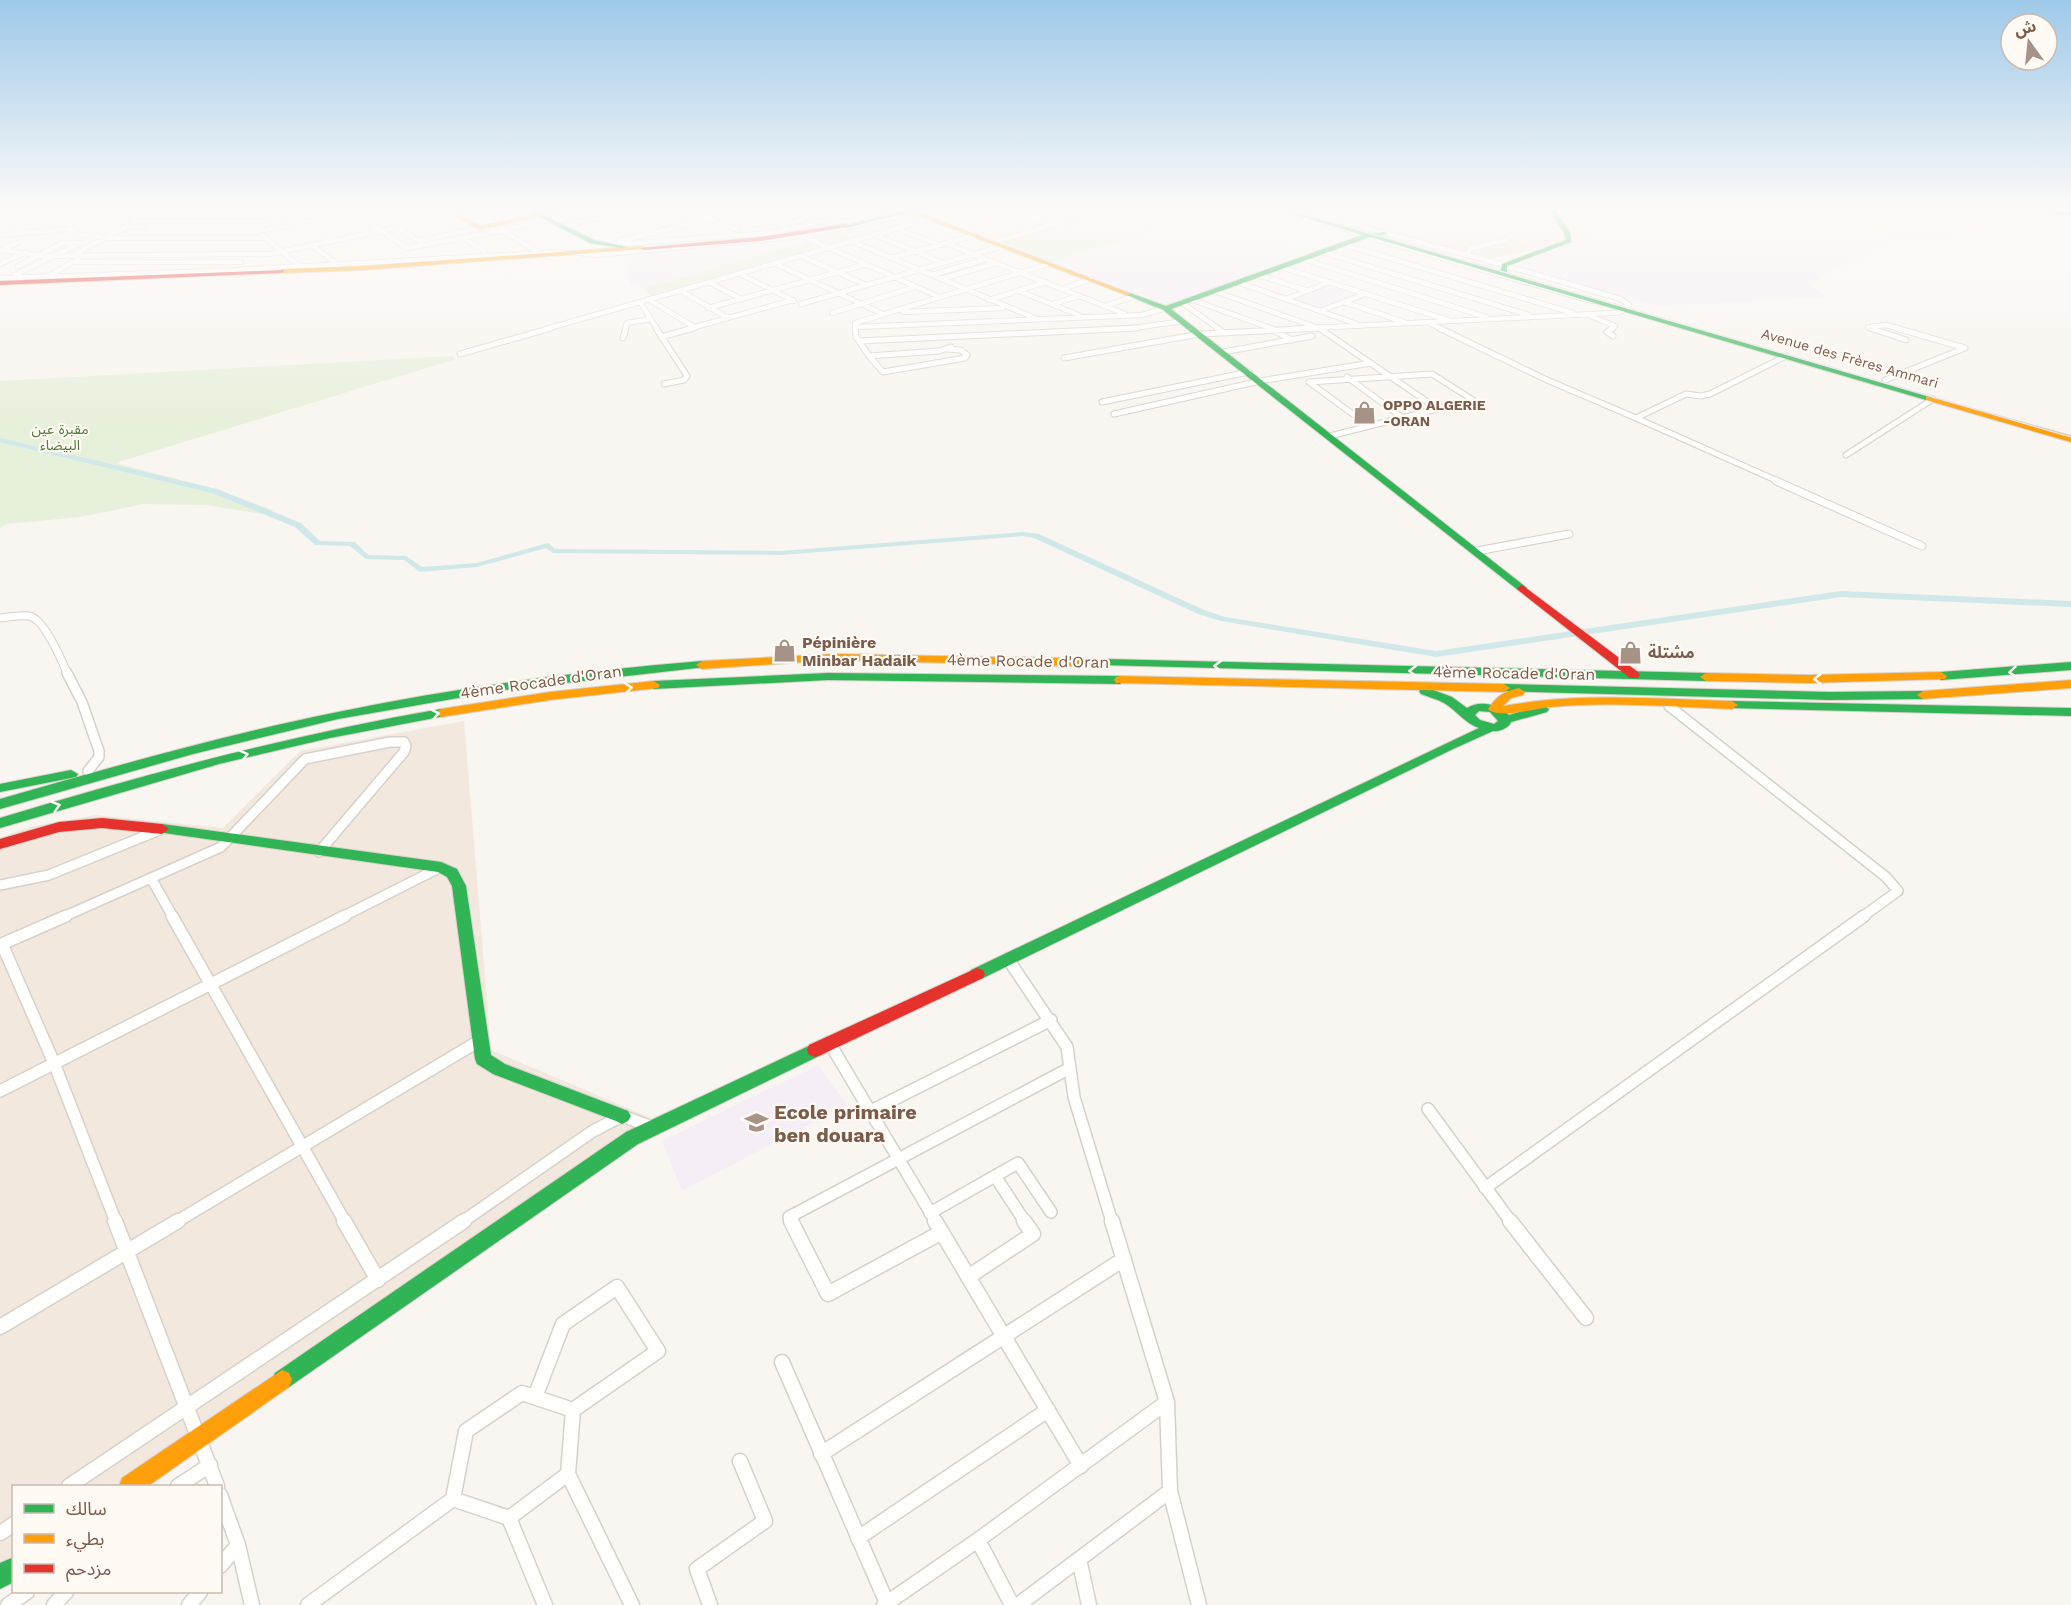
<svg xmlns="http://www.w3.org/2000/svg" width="2071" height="1605" font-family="'Work Sans','Noto Sans Arabic',sans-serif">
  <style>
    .residential { fill: #f2e8de }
    .commercial { fill: #f6e8e1 }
    .education { fill: #f6eef6 }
    .green { fill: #e7f0db }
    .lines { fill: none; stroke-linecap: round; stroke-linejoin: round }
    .canal { fill: #d0e8ea; fill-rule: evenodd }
    .street-far5-casing { stroke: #d7d1cb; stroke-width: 6 }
    .street-far4-casing { stroke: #d7d1cb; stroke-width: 7 }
    .street-far3-casing { stroke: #d7d1cb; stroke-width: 9 }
    .street-far2-casing { stroke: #d7d1cb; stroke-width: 12 }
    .street-far1-casing { stroke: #d7d1cb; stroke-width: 14 }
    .street-casing { stroke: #d7d1cb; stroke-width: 17 }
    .fast-casing { stroke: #d9d2cb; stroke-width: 2 }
    .slow-casing { stroke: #d9d2cb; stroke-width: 2 }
    .jam-casing { stroke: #d9d2cb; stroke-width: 2 }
    .street-far5 { stroke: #fefefd; stroke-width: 4.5 }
    .street-far4 { stroke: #fefefd; stroke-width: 5 }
    .street-far3 { stroke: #fefefd; stroke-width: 7 }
    .street-far2 { stroke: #fefefd; stroke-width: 9 }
    .street-far1 { stroke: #fefefd; stroke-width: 11 }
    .street { stroke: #fefefd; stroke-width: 14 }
    .fast { fill: #30b455; fill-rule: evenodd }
    .slow { fill: #ff9f0a; fill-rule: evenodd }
    .jam { fill: #e5322d; fill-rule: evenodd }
    .tram { stroke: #e6e3e7; stroke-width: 1.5 }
    .oneway { stroke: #fffaf3 }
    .labels { text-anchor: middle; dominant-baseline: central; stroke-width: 4.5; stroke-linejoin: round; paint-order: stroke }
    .far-street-label { font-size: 14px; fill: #7a5c4d; stroke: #fffaf3 }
    .far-poi-label { font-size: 14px; font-weight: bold; fill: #7a5c4d; stroke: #fffaf3; text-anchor: start }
    .far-park-label { font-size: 14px; fill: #537a41; stroke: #fffaf3 }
    .poi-label { font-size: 16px; font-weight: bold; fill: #7a5c4d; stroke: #fffaf3; text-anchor: start }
    .street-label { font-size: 16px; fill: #7a5c4d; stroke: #fffaf3 }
    .near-poi-label { font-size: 20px; font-weight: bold; fill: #7a5c4d; stroke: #fffaf3; text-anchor: start }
  </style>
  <rect width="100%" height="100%" fill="#f9f5f0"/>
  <path class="residential" d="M995,207H1106L1044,224Z
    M1518,207L1554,219L1561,243L1490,259L1390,231L1416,224L1386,213L1352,220L1310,208Z
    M1555,207H1743L1702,230L1637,216L1576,242Z
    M1771,207H2013L2058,215L1919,241L1820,220L1823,218Z
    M464,721L491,1050L651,1118L115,1486H14L13,1556L0,1566V838L29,827L96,815L223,828L300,751Z"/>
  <path class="commercial" d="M974,207H990L1043,225L992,239L935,217Z"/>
  <path class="education" d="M1229,207H1268L1302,216L1275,221L1268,227L1278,236L1317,250L1167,304L1051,262Z
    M1743,207H1771L1824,218L1821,221L1904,238L1865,257L1827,271L1812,287L1829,297L1657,306L1515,266L1637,216L1702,230Z
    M2058,215L2071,217V231L2032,239L1987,228Z
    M25,216L28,220L61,217L65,227L0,234V218Z
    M800,238L809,241L640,288L630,285L624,253Z
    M1331,284L1361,294L1320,309L1289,299Z
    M818,1065L847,1105L682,1191L662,1141Z"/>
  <path class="green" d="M1101,213L1155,230L1051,262L998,242Z
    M908,215L918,219L828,246L810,237Z
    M808,242L817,249L652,296L643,288Z
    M450,356L456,359L115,463L211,488L273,510L263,514L206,505L144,504L80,517L7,524L0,528V381Z"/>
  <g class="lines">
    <path class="canal" d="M0,438L217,489L301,523L320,541L355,542L368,555L406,556L422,567L477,563L548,543L555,549L781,551L1023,532L1039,534L1204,610L1225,617L1436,651L1841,591L2071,601V607L1841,597L1436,657L1221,621L1198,614L1034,538L1023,536L781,555L553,553L546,548L477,567L420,572L404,560L366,559L350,546L315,545L295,527L212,493L0,442Z"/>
    <defs>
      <path id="street-far5" d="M59,207L75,234L107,238H265
        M284,207L269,210H147L131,219L136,221H266L337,207
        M716,207L755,225
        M739,207L784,226
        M1001,207L1052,226
        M634,208L664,224
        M0,209L13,207
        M62,211L88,207
        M352,212L407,248L495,232
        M754,213L780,207
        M1017,213L1040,207
        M649,215L685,207
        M0,216L28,210V207
        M706,217L738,230
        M764,217L808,207
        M1034,219L1078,207
        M469,222L528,210
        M552,222L618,207
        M661,222L719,209
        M1332,224L1365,236L1592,301
        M1351,224L1504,265
        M780,225L852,207
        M562,226L638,210
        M126,227H145
        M396,227L419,241L479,228
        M895,228L940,245
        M491,229L495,232L549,220
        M264,230L378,207
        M502,230L538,252
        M873,234L943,263
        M0,235L70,229
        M262,235L302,268
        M805,237L939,297
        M465,239L485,251L484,255
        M619,241L712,219
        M851,241L1035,318
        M945,243L1125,314
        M992,243L1115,207
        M1342,244L1573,313
        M312,245L338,265
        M608,245L771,233L885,207
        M3,249L17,243
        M1,250L43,256L270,254L457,215
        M1322,252L1529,315
        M77,253L131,224
        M579,253L594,255L803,236L914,213
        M1463,254L1469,252L1471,248L1507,240
        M801,256L866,285
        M890,258L974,236
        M1303,259L1486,317
        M73,262H241
        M0,264L26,252
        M776,264L883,314
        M18,266L62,243H77
        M1281,267L1448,320
        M740,274L794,301
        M15,275L80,243
        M932,275L986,259
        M1259,275L1308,291
        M49,276L78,259
        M0,278L220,271L560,252
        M941,279L996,263
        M1237,282L1357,324
        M711,283L741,299
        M1062,289L1091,279
        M681,291L728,318
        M1019,291L1081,316
        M1214,291L1321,329
        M1190,299L1273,329
        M1286,299L1330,282
        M650,300L694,327
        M989,300L1046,282
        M640,302L657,329
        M1181,302L1219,329
        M1344,302L1404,322
        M801,304L1002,246
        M1053,304L1079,296
        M1105,306L1135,296
        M708,308L864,265
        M1320,311L1365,294
        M903,312L1003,308
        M832,313L915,287
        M1588,315L1615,326L1611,329
        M1431,324L1442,329
        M856,327L1142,315L1166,308
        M546,329L929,219
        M625,329L627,323L650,319
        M688,329L793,300
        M855,329V323L1049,264
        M1126,329L1183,321
        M1291,329L1612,313L1621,312L1629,305L1621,299L1514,268H1506
        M1875,329L1868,327L1886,325L1901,329"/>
      <path id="street-far4" d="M656,328L687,376L684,380L664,384
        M855,328L856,337L859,341L1137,328
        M1217,328L1224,333
        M1269,328L1292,340
        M1319,328L1438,409
        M1439,328L1547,380L1636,418L1686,394L1701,396L1710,394L1786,356
        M1613,328L1607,332L1613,336
        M1870,328L1906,340
        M661,337L694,328
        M623,338L626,328
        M859,341L869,356L939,351L951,347
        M1223,352L1312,336
        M460,354L551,328
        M869,356L883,372L965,358L967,355L961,350L946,349
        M1064,358L1200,334L1321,328
        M1347,377L1403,418
        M1885,380L1965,348L1896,328
        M1309,382L1432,374L1473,400L1330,436
        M1309,382L1369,426
        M1102,402L1249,372
        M1114,414L1260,381L1371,363
        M1636,418L1780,482
        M1846,455L1933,399"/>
      <path id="street-far3" d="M1776,481L1922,546
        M1477,551L1569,534
        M0,618C9,617 20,615 29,616C44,618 62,661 68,675"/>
      <path id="street-far2" d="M67,673L82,702L99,751V757L88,771
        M1669,706L1886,877L1898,891L1862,917
        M151,878L173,917
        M0,885L49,875L162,829
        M63,917L221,847L305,759L390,742H404L406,746L404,752L319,852
        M342,917L441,867"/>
      <path id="street-far1" d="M172,916L345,1222
        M0,944H2L54,1063L116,1222
        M2,944L66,916
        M1008,959L1067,1047L1074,1097L1112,1222
        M829,1042L936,1222
        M0,1091L345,916
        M1428,1109L1511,1222
        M871,1111L1051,1020
        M995,1176L1018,1163L1051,1212
        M1485,1188L1864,916
        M930,1213L995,1176L1025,1222
        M176,1222L479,1041
        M462,1222L593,1131L622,1116L652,1127
        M792,1222L789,1217L1070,1068"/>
      <path id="street" d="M115,1221L217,1486
        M344,1221L378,1280
        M791,1221L828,1294L942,1232
        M935,1221L1081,1466
        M1510,1221L1586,1318
        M968,1277L1033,1234L1024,1221
        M0,1327L178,1221
        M782,1362L887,1603
        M522,1393L573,1410L568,1474L509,1518L453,1499L466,1431Z
        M535,1397L563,1324L617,1287L658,1351L573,1410
        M1167,1402L1170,1491L1199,1605
        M821,1454L1124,1259
        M568,1474L632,1605
        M69,1486L464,1221
        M178,1486L210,1465
        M220,1495L238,1545L252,1605
        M509,1518L545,1605
        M0,1533L14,1524
        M858,1538L1048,1410
        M978,1540L1012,1605
        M1079,1559L1089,1605
        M220,1566L238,1545
        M8,1605L27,1592
        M54,1605L66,1592
        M189,1605L200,1592
        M308,1605L453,1499
        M710,1605L697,1569L765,1521L740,1461
        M884,1605L978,1540L1167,1402L1112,1221
        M1018,1605L1170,1491"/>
      <path id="fast" d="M520,207H528L594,240L629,247L626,249L590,243Z
        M919,207H930L846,228L843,226Z
        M1271,207H1281L1371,233L1386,232V234L1379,236L1501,271L1502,264L1566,240L1564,233L1548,207H1554L1570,233L1571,242L1507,266V273L1933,398L1926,400L1370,237L1171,309L1527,588L1526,590H1518L1163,310L1124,294L1130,293L1166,306L1362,235Z
        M2029,207L2071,212V216L2032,209Z
        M1105,659L1706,673L1712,677L1706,681L1101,665L1099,663Z
        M702,661L708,665L706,667L504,690L338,719L193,754L0,809V799C112,767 224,735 338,712C458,687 580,671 702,661Z
        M2071,662V670L1941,680L1935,676L1941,672Z
        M828,673L1120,676L1126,680L1120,684L828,680L654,689L648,685L654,681Z
        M1504,684L1829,692L1923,691L1929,695L1923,699L1829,700L1500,691L1498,688L1500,685Z
        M1425,687L1452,697L1467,708C1481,700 1497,704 1509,715L1543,705L1549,709L1547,712L1511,722C1509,728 1499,732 1493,731L1453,749L983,978L977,980L971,978L969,974L971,970L1479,728C1466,724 1456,710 1444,703C1437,699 1428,697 1421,694L1419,691ZM1479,711L1490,712L1498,721L1494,724L1480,720L1475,715Z
        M1732,701L2071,708V716L1728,708L1726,705L1728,702Z
        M441,709L445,710L447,713L445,716L330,738L219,764L0,828V818C145,774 291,735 441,709Z
        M71,770L78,774L76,777L0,792V784Z
        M162,824L441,862L457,869L466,886L491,1055L505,1064L628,1111L631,1116L628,1121L622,1124L616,1121L493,1074L477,1064L475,1059L452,886L447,877L438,872L157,832L155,829Z
        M815,1043L821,1045L823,1050L821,1055L638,1144L289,1387L282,1390L275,1387L272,1380L275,1373L626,1132Z
        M14,1557V1582L0,1589V1563Z"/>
      <path id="slow" d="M440,207H447L480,226L568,207H580L479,230Z
        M908,210H912L1132,294L1126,295L908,212Z
        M643,246L645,249L363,270L282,273L279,271L282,269L363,266Z
        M1926,396L2071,436V442L1926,400Z
        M835,654L1105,659L1111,663L1105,667L835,660L702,669L696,665L702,661Z
        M1941,672L1947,676L1945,679L1809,683L1706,681L1700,677L1706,673L1809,675Z
        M1120,676L1504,684L1510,688L1504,692L1116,683L1114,680L1116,677Z
        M2071,680V688L1923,699L1917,695L1923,691Z
        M654,681L660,685L658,688L550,700L441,717L435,713L441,709L550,692Z
        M1519,688L1525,692L1523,695L1511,698L1503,706C1579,692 1656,699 1732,701L1738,705L1732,709C1672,707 1610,701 1550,707C1534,709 1498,719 1488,709C1498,695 1503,692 1519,688Z
        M282,1370L289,1373L292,1380L289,1387L148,1486H119L122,1478Z"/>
      <path id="jam" d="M846,224L848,227L761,241L643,250L640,248L761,237Z
        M284,270L282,273L0,285V281Z
        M1522,585L1638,672L1640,675L1638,678H1630L1518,590L1517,588Z
        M102,818L162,824L169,829L162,834L102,828L59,832L0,849V839L59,822Z
        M977,968L983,970L985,974L983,978L821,1055L815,1057L809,1055L807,1050L809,1045Z"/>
    </defs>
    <use href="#street-far5" class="street-far5-casing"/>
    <use href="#street-far4" class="street-far4-casing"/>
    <use href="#street-far3" class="street-far3-casing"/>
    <use href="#street-far2" class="street-far2-casing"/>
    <use href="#street-far1" class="street-far1-casing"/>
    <use href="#street" class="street-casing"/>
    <use href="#fast" class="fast-casing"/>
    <use href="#slow" class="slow-casing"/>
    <use href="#jam" class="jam-casing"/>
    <use href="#street-far5" class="street-far5"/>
    <use href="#street-far4" class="street-far4"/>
    <use href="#street-far3" class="street-far3"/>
    <use href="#street-far2" class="street-far2"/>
    <use href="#street-far1" class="street-far1"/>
    <use href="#street" class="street"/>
    <use href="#fast" class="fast"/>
    <use href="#slow" class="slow"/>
    <use href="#jam" class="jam"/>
    <path class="tram" d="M1280,207L2071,437"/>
  </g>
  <defs><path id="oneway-chevron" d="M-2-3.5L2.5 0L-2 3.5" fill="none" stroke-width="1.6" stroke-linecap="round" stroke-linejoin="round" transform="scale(1.5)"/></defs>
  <g class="oneway">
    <use href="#oneway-chevron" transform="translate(1218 666) rotate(-179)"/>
    <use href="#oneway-chevron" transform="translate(1413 671) rotate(-179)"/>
    <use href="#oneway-chevron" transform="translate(2013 672) rotate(175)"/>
    <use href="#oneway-chevron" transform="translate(1818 679) rotate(180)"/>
    <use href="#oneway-chevron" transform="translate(628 688) rotate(-6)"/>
    <use href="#oneway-chevron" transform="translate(435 714) rotate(-10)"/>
    <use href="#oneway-chevron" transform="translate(244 755) rotate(-14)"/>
    <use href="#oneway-chevron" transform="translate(56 806) rotate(-17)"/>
  </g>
  <linearGradient id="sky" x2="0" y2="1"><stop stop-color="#9ec9e9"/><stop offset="0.48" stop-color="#fcfaf8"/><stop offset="1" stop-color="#fcfaf8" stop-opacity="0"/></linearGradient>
  <rect width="2071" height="432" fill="url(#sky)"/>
  <defs>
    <symbol id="shop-bare" viewBox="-9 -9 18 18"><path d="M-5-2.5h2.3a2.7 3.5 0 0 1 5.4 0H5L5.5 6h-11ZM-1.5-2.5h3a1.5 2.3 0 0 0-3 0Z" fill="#a69286" stroke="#fffaf3" stroke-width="2.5" paint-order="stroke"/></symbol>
    <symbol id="school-bare" viewBox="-9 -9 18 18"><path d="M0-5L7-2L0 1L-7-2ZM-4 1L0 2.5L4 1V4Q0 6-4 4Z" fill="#a69286" stroke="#fffaf3" stroke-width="2.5" paint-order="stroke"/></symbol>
  </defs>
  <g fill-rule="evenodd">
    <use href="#shop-bare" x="1348" y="396" width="33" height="33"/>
    <use href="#shop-bare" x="768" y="634" width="33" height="33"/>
    <use href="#shop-bare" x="1614" y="636" width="33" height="33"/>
    <use href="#school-bare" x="740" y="1106" width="33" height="33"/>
  </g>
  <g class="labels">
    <g class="far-street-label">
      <text transform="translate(1850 358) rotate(16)">Avenue des Frères Ammari</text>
    </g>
    <g class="far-poi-label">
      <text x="1383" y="405">OPPO ALGERIE<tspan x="1383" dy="16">-ORAN</tspan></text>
    </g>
    <g class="far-park-label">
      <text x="60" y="429">مقبرة عين<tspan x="60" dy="16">البيضاء</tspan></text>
    </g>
    <g class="poi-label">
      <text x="802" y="642">Pépinière<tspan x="802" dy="18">Minbar Hadaik</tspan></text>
      <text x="1648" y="652">مشتلة</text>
    </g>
    <g class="street-label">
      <text transform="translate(1028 661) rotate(1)">4ème Rocade d'Oran</text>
      <text transform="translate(1514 673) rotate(1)">4ème Rocade d'Oran</text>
      <text transform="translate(541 682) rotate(-8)">4ème Rocade d'Oran</text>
    </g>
    <g class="near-poi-label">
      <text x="774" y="1112">Ecole primaire<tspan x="774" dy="23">ben douara</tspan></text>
    </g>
  </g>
  <rect x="12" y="1485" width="210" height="108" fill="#fffaf3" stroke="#cabbb1" stroke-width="1.5"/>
  <rect x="24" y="1504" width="30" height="9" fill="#30b455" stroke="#cabbb1" stroke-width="1.5"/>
  <text x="66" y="1515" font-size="18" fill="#7a5c4d">سالك</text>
  <rect x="24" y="1534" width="30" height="9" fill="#ff9f0a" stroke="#cabbb1" stroke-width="1.5"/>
  <text x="66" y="1545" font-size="18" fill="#7a5c4d">بطيء</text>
  <rect x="24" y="1564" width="30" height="9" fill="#e5322d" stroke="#cabbb1" stroke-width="1.5"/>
  <text x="66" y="1575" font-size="18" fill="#7a5c4d">مزدحم</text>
  <g transform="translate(2029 42) rotate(345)"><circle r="28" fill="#fffaf3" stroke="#cabbb1" stroke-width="1.5"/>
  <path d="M0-4.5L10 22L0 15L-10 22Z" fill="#a69286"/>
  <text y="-9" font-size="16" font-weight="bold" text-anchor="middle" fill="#7a5c4d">ش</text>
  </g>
</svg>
